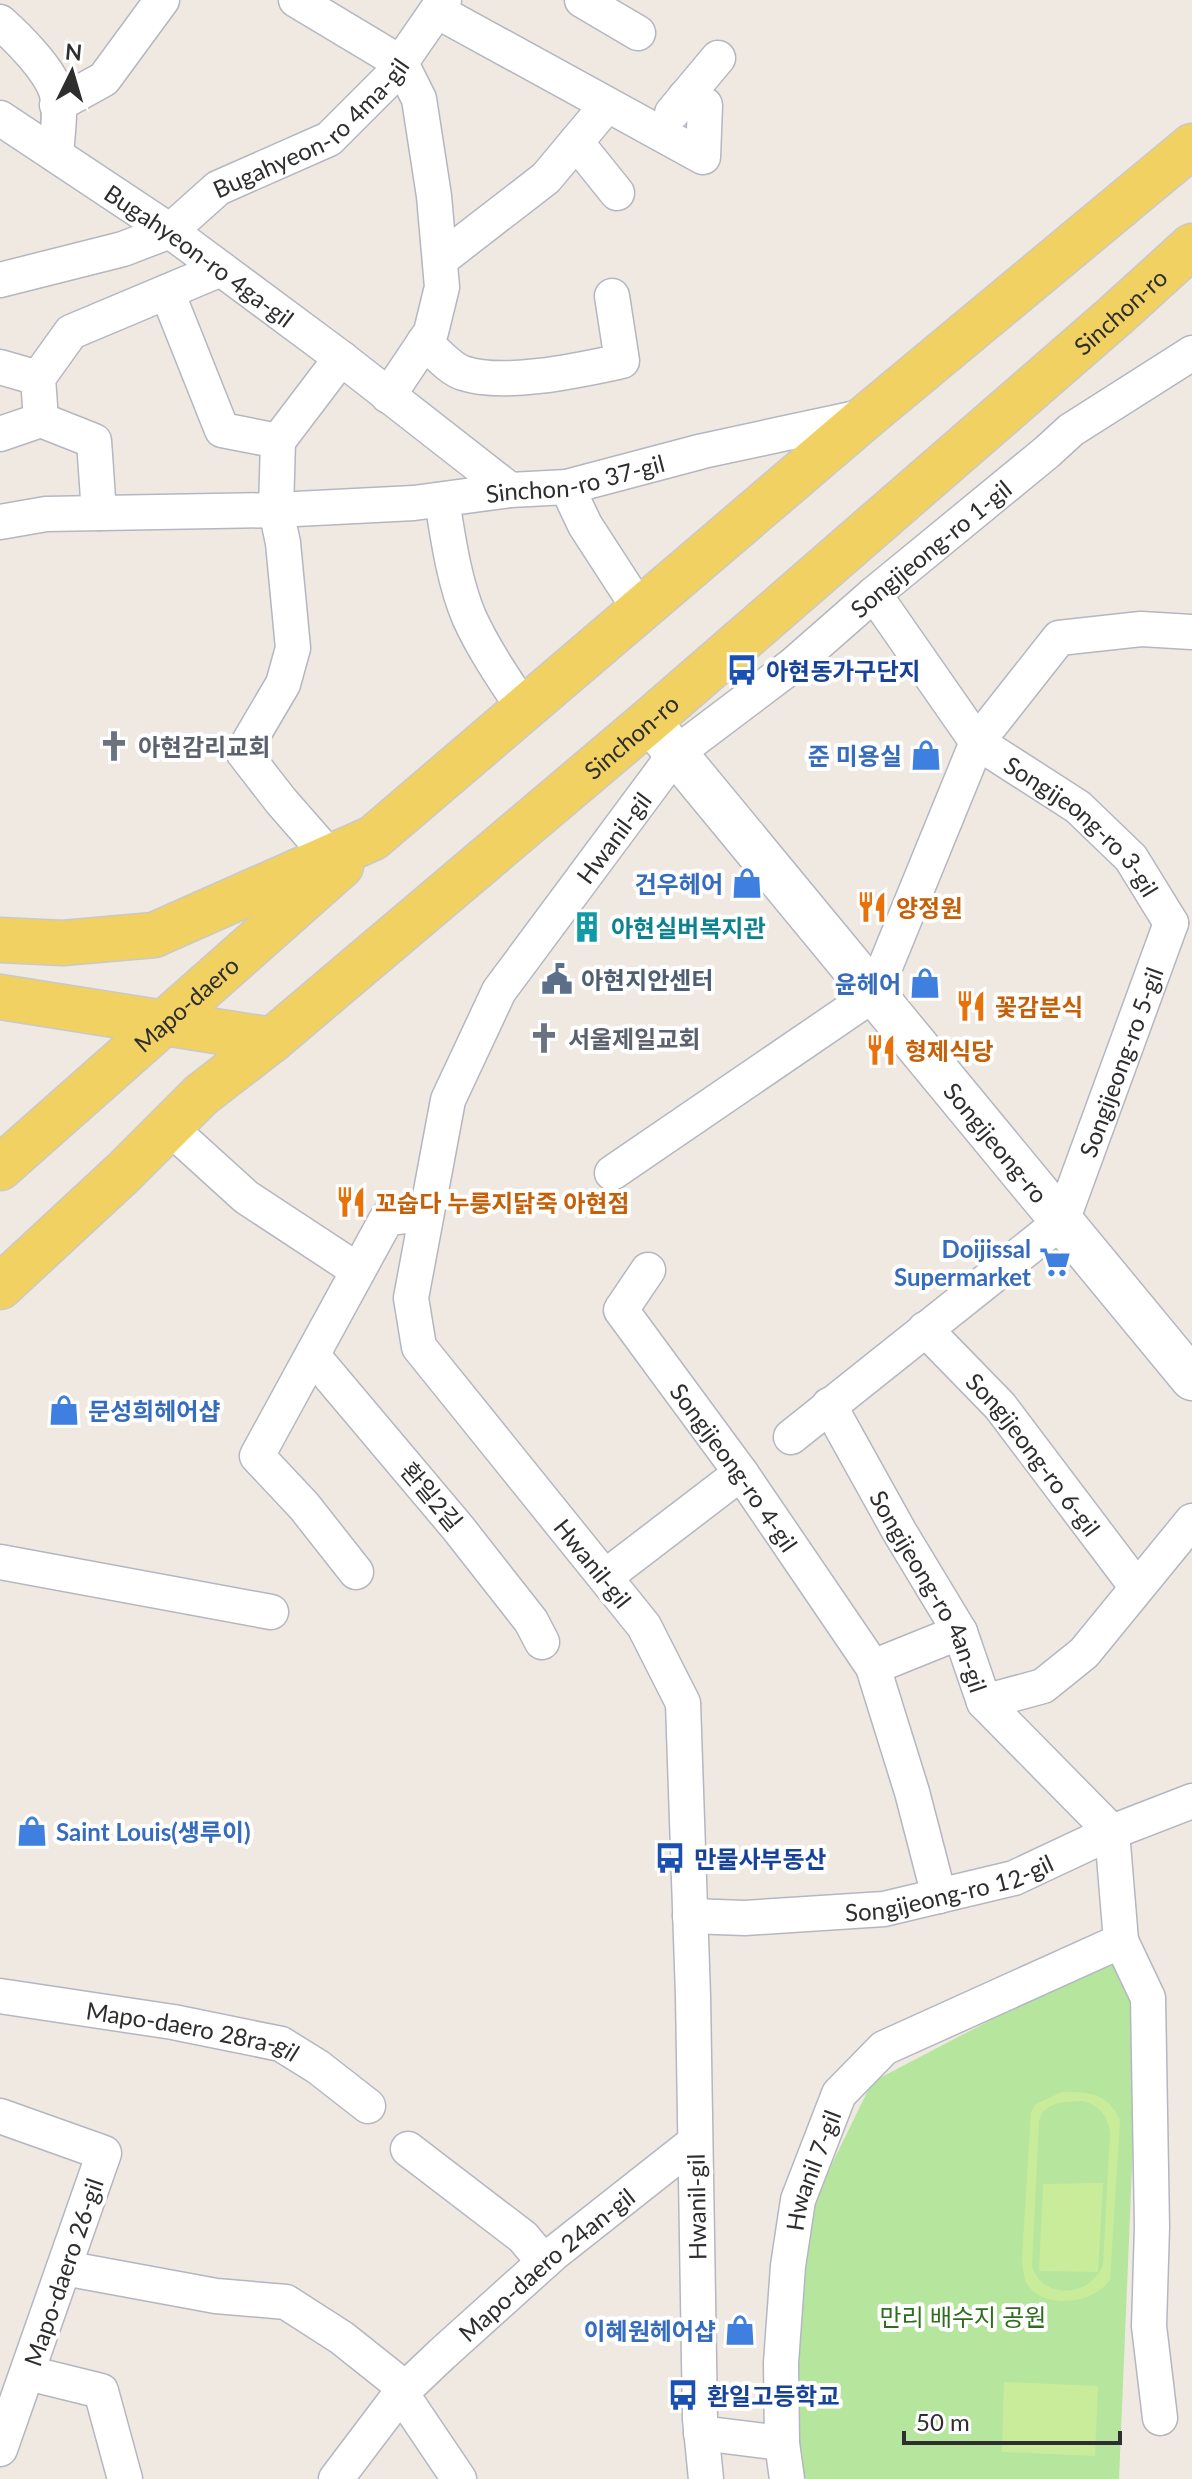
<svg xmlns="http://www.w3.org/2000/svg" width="1192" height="2479" font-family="Lato,'Noto Sans KR',sans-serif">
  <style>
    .green { fill: #b6e59e }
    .pitch { fill: #c9ec9a; fill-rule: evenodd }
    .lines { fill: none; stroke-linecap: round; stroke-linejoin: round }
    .minor-casing { stroke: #b4b7c1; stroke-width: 37 }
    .tertiary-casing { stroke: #b4b7c1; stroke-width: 45 }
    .primary-casing { stroke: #c9c9c9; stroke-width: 47 }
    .minor { stroke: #fff; stroke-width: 34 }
    .tertiary { stroke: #fff; stroke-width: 42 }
    .primary { stroke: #f2d163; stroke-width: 44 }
    .labels { text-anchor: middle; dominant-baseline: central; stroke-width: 8; stroke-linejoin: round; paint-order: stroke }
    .street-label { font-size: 24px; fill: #2e2e2e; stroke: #fff }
    .transit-label { font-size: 24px; font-weight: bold; fill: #164399; stroke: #fff; text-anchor: start }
    .worship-label { font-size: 24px; font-weight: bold; fill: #5b616d; stroke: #fff; text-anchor: start }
    .shop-label { font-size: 24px; font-weight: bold; fill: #366cbe; stroke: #fff; text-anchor: end }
    .food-label { font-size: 24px; font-weight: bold; fill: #c56008; stroke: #fff; text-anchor: start }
    .culture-label { font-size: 24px; font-weight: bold; fill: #0d838f; stroke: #fff; text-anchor: start }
    .service-label { font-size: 24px; font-weight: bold; fill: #4e5e75; stroke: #fff; text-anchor: start }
    .park-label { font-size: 24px; fill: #2c6e1b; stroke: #fff }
  </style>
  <rect width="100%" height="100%" fill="#efe9e1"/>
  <path class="green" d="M1115,1955L1139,1999L1119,2479H808L799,2476L794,2411L808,2213L872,2082Z"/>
  <path class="pitch" d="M1062,2092C1090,2092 1108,2093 1120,2120L1110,2280C1095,2302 1050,2310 1030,2288C1023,2280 1023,2268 1022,2258L1031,2112L1036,2104ZM1082,2101C1100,2105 1108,2116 1110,2133L1103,2265C1091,2297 1042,2301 1032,2266L1039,2121C1044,2101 1065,2102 1082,2101Z
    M1103,2183L1098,2272L1039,2271L1043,2184Z
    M1004,2382L1098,2386L1095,2456L1002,2452Z"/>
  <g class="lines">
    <defs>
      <g id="minor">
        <path d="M296,0L401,63L419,99L434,196L442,287L431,332L388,396"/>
        <path d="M582,0L638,33"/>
        <path d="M437,11L703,157L705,105L685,97"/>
        <path d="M0,22C18,38 48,68 56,91C62,110 57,136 56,155"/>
        <path d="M57,105L104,79L162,0"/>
        <path d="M672,113L718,58"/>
        <path id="s1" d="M0,118L170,231L341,358L510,490"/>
        <path d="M576,142L617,193"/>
        <path d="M440,260L546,178L607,105"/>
        <path id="s2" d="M0,280L123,249L170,231L218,188L329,139L390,78L444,0"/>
        <path d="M167,292L222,430L278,441L276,510L283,543L293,648L283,684L243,752L281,801L330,857"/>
        <path d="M424,342C435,351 450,369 463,373C504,387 580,370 622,361L612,296"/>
        <path d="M0,367L38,378"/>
        <path d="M41,420L94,441L99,513"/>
        <path d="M0,434L41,420L38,378L71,332L221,269"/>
        <path d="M278,441L341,358"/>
        <path d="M567,487L585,525L640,610"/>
        <path d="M442,500C448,538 454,581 469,617C484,650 504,679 524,709"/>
        <path id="s3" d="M0,522L46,514L276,510L414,503L510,490L567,487L703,451L865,416"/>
        <path id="s4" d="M874,594L977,742L1078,807L1131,858L1171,923"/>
        <path d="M169,1127L246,1197L357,1270"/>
        <path d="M612,1173L874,994L977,742L1059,638L1141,629L1192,632"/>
        <path id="s5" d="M648,1270L621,1310L741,1473L873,1667L912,1792L939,1896"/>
        <path id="s6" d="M925,1329L1000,1406L1136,1586"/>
        <path d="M313,1356L458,1528L531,1621L542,1642"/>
        <path id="s7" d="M829,1405L899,1531L960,1632L984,1702L1112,1832"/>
        <path id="s8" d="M791,1437L1062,1221L1171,923"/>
        <path d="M0,1562L271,1612"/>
        <path d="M356,1572L304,1506L257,1456L387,1218L426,1214"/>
        <path d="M605,1577L741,1473"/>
        <path d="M873,1667L960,1632"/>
        <path d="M984,1702L1043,1686L1084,1653L1192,1521"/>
        <path id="s9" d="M690,1916L745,1918L884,1909L1014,1878L1112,1832L1192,1801"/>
        <path d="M1121,1941L1148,1998L1152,2227L1149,2326L1160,2418"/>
        <path id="s10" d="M0,1996L173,2022L281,2044L318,2067L368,2106"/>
        <path d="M0,2116L104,2153L0,2449"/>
        <path d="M408,2149L523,2237L544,2262"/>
        <path d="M64,2268L216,2296L286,2302L342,2338L406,2389"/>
        <path d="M28,2373L101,2391L125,2479"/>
        <path d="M401,2393L459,2479"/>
        <path id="s11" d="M701,2433L782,2443L781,2363L788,2266L798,2200L839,2094L884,2048L1121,1941L1112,1832"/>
        <path d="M782,2443L787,2479"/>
        <path id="s12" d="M336,2479L401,2393L442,2354L553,2254L695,2142"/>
        <path id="s13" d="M706,2479L700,2419L693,1996L683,1703L644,1626L419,1347L411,1298L448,1100L499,991L675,754L793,665L874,594L1047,452L1071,430L1192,353"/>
      </g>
      <g id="tertiary">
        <path id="s14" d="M649,721L1192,1379"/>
      </g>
      <g id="primary">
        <path d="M0,940L63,943L154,935L373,838L867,416L1192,146"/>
        <path d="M0,997L272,1040"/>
        <path id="s15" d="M0,1168L341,866"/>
        <path id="s16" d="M0,1287L123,1173L201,1095L272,1040L649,721L1115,316L1192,246"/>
      </g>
    </defs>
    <use href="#minor" class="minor-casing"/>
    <use href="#tertiary" class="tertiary-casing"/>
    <use href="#primary" class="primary-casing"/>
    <use href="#minor" class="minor"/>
    <use href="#tertiary" class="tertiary"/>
    <use href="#primary" class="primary"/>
  </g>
  <defs>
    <symbol id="bus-bare" viewBox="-9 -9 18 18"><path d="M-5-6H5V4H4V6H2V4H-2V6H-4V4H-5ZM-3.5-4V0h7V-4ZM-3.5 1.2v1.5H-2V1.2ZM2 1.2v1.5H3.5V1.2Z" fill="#1a4fb4" stroke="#fff" stroke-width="2.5" paint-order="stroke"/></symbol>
    <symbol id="church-bare" viewBox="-9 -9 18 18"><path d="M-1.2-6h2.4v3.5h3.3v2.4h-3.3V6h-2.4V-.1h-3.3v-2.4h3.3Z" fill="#6b7280" stroke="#fff" stroke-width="2.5" paint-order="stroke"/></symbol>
    <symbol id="shop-bare" viewBox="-9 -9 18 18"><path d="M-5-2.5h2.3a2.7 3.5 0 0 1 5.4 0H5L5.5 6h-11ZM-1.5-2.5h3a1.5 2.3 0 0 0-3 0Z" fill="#3f7fe0" stroke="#fff" stroke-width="2.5" paint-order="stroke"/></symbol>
    <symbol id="restaurant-bare" viewBox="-9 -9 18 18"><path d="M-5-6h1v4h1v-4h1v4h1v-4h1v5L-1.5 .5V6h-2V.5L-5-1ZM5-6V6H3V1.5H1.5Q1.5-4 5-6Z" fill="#e8710a" stroke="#fff" stroke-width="2.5" paint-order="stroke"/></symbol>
    <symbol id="building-bare" viewBox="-9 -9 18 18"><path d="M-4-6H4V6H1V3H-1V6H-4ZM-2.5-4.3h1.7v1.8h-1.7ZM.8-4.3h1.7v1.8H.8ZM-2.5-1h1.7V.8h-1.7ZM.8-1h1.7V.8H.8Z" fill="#0f9aa8" stroke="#fff" stroke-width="2.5" paint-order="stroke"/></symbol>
    <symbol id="civic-bare" viewBox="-9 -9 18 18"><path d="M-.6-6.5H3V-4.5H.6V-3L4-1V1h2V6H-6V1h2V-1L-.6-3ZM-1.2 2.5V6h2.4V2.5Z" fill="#5c6f8a" stroke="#fff" stroke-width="2.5" paint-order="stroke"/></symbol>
    <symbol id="supermarket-bare" viewBox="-9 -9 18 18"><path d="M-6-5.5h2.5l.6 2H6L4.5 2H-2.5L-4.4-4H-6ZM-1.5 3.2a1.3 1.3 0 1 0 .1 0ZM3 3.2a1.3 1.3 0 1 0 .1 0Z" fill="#3f7fe0" stroke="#fff" stroke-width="2.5" paint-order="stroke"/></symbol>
  </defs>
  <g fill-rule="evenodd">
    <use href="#bus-bare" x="720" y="648" width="44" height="44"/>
    <use href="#church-bare" x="92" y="724" width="44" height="44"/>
    <use href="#shop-bare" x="904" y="733" width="44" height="44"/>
    <use href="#shop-bare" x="725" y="861" width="44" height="44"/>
    <use href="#restaurant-bare" x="850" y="885" width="44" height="44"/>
    <use href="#building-bare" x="565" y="905" width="44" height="44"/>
    <use href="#civic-bare" x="535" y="957" width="44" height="44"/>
    <use href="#shop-bare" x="903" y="961" width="44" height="44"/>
    <use href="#restaurant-bare" x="949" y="984" width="44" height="44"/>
    <use href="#church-bare" x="522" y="1016" width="44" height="44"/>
    <use href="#restaurant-bare" x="859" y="1028" width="44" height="44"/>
    <use href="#restaurant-bare" x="329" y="1180" width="44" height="44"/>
    <use href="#supermarket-bare" x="1033" y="1240" width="44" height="44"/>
    <use href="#shop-bare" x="42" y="1388" width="44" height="44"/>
    <use href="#shop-bare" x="10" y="1809" width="44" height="44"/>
    <use href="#bus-bare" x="648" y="1836" width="44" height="44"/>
    <use href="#shop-bare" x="718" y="2308" width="44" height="44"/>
    <use href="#bus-bare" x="661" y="2373" width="44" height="44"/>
  </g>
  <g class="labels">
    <g class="street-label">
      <text stroke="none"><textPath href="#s2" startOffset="354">Bugahyeon-ro 4ma-gil</textPath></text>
      <text stroke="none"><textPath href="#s1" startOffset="242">Bugahyeon-ro 4ga-gil</textPath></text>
      <text stroke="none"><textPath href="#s16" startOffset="1486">Sinchon-ro</textPath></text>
      <text stroke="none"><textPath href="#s3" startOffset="578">Sinchon-ro 37-gil</textPath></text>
      <text stroke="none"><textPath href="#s13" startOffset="2216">Songijeong-ro 1-gil</textPath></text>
      <text stroke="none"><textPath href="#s16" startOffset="838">Sinchon-ro</textPath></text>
      <text stroke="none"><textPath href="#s4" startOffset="316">Songijeong-ro 3-gil</textPath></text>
      <text stroke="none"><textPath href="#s13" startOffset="1784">Hwanil-gil</textPath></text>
      <text stroke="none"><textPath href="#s15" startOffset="248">Mapo-daero</textPath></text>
      <text stroke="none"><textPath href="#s8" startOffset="516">Songijeong-ro 5-gil</textPath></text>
      <text stroke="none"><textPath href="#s14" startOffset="546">Songijeong-ro</textPath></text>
      <text stroke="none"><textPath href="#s6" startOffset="166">Songijeong-ro 6-gil</textPath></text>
      <text stroke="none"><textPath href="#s5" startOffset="242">Songijeong-ro 4-gil</textPath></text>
      <text transform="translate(432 1496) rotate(50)">환일2길</text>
      <text transform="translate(593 1563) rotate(51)">Hwanil-gil</text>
      <text stroke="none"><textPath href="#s7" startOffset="212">Songijeong-ro 4an-gil</textPath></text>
      <text stroke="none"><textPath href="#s9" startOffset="262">Songijeong-ro 12-gil</textPath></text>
      <text stroke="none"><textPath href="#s10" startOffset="196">Mapo-daero 28ra-gil</textPath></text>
      <text stroke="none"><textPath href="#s11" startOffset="358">Hwanil 7-gil</textPath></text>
      <text transform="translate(696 2207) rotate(-91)">Hwanil-gil</text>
      <text stroke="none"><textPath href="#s12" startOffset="302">Mapo-daero 24an-gil</textPath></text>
      <text transform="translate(63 2272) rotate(-71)">Mapo-daero 26-gil</text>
    </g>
    <g class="transit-label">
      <text x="766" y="670">아현동가구단지</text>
      <text x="694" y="1858">만물사부동산</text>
      <text x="707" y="2395">환일고등학교</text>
    </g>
    <g class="worship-label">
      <text x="138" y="746">아현감리교회</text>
      <text x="568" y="1038">서울제일교회</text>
    </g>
    <g class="shop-label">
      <text x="902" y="755">준 미용실</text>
      <text x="723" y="883">건우헤어</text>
      <text x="901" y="983">윤헤어</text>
      <text x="1031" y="1248">Doijissal<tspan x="1031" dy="28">Supermarket</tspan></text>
      <text x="88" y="1410" text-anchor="start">문성희헤어샵</text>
      <text x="56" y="1831" text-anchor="start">Saint Louis(생루이)</text>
      <text x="716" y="2330">이혜원헤어샵</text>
    </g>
    <g class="food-label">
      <text x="896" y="907">양정원</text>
      <text x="995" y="1006">꽃감분식</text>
      <text x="905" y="1050">형제식당</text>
      <text x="375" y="1202">꼬숩다 누룽지닭죽 아현점</text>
    </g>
    <g class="culture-label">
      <text x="611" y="927">아현실버복지관</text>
    </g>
    <g class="service-label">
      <text x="581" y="979">아현지안센터</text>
    </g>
    <g class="park-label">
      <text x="963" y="2316">만리 배수지 공원</text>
    </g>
  </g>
  <g transform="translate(72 72) rotate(5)" stroke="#ffffff" stroke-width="6" paint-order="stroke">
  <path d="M0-6L14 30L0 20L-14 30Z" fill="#2e2e2e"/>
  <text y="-12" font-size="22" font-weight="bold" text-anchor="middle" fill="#2e2e2e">N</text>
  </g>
  <path d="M904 2431v12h216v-12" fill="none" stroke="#2e2e2e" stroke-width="4"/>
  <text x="916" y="2431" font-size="24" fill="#2e2e2e" stroke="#ffffff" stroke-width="6" paint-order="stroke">50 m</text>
</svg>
